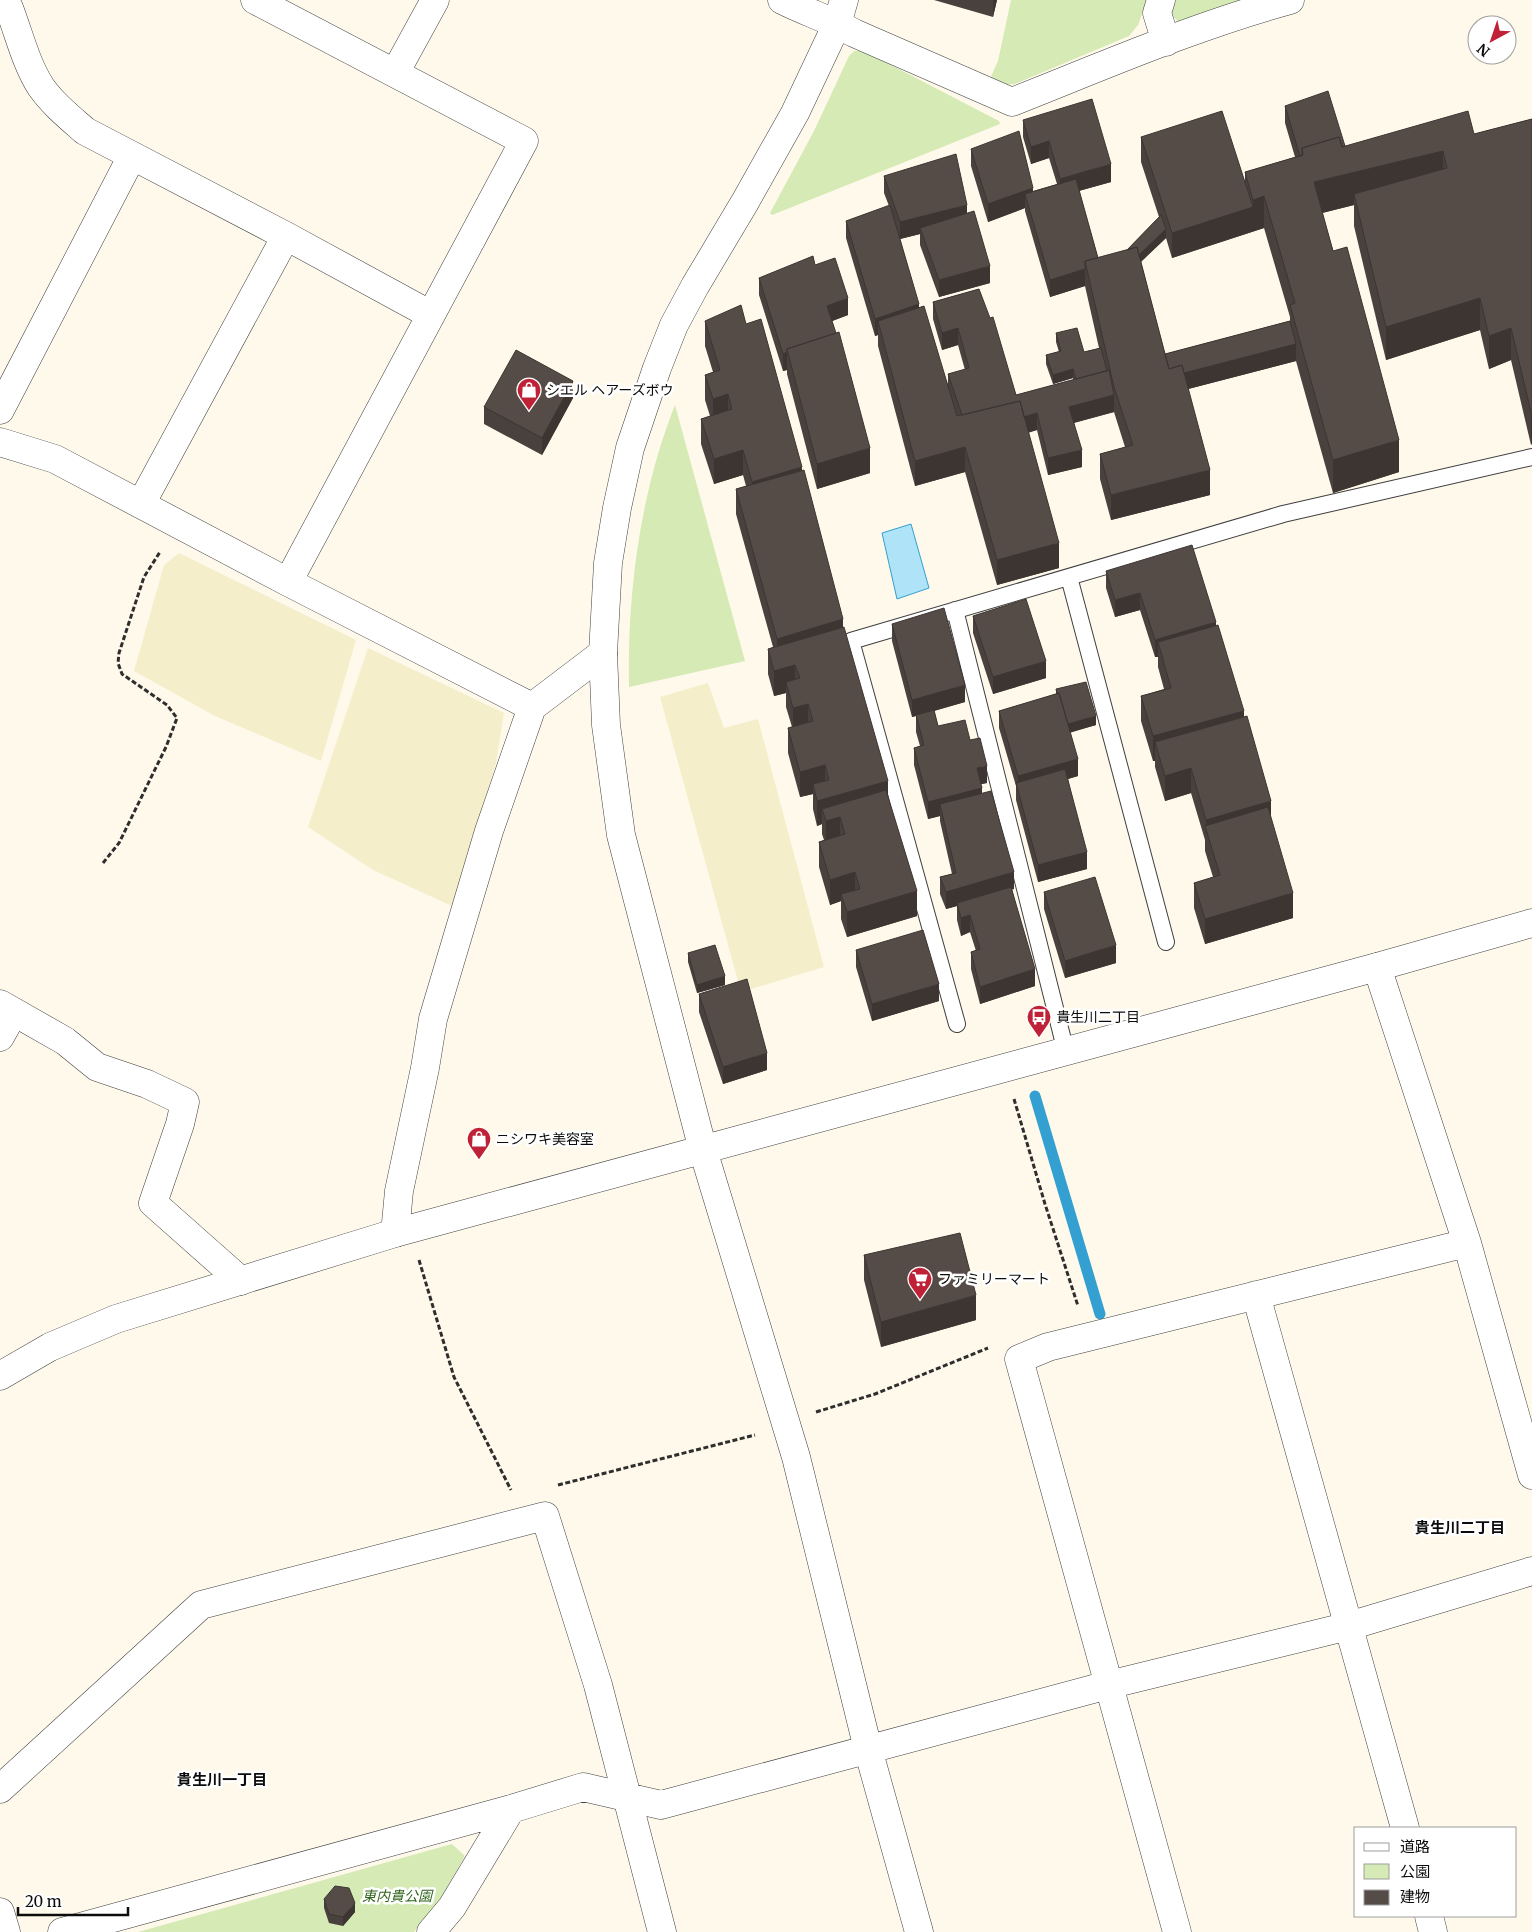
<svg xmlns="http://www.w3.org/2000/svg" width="1532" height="1932" font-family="Merriweather,'Noto Sans JP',serif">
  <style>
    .farmland { fill: #f5eecb }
    .green { fill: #d5eab4 }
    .water { fill: #aee3f8; stroke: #33a0d1 }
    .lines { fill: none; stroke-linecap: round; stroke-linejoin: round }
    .stream { stroke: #33a0d1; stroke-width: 11 }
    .service-casing { stroke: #3f3f3f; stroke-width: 18 }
    .minor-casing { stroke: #3f3f3f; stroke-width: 29 }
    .tertiary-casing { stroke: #3f3f3f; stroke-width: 29 }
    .path { stroke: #2e2e2e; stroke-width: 3; stroke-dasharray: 5 2.5; stroke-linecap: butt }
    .service { stroke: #fff; stroke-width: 16 }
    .minor { stroke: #fff; stroke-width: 28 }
    .tertiary { stroke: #fff; stroke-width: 28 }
    .wall { fill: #49413e; fill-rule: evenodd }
    .shaded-wall { fill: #3c3532 }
    .building { fill: #554c48; stroke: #3c3532 }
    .labels { text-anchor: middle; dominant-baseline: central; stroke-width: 5; stroke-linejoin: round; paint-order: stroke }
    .poi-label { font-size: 14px; fill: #0c0c0c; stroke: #fff; text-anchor: start }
    .park-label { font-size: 14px; font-style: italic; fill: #31651b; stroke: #fff }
    .neighbourhood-label { font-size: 15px; font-weight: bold; fill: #0c0c0c; stroke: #fff }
  </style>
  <rect width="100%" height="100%" fill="#fff9eb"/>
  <path class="farmland" d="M179,553L356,640L321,761L215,716L134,671L164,565Z
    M368,648L504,713L496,763L452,906L373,870L308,827Z
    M708,683L724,728L758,719L824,967L741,992L660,697Z"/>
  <path class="green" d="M1011,0H1147L1138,25L1129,36L1015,84L1001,85L989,81L998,61Z
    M1172,0H1266L1183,26L1169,13Z
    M854,51H864L999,121L1000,124L772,215L770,213L814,131L849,56Z
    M675,405L745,661L629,687C627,594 640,493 675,405Z
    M452,1844L465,1856L438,1903L414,1932H138Z"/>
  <path class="water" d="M911,524L929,588L897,599L882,533Z"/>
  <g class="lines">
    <path class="stream" d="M1035,1096L1100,1314"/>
    <defs>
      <path id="service" d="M1069,577L1166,942
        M955,610L1066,1052
        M957,1024L851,641L1283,514L1532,457"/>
      <path id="minor" d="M255,0L524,141L288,582
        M782,0C806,12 831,20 854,33L1012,102C1103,66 1195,26 1290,0
        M1161,0L1157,13L1166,42
        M9,8C19,34 26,64 41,87C53,104 69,117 85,131L286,236L431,315
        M395,73L435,0
        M0,410L132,156
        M0,442L55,459L288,582L532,707
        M141,504L286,236
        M1377,967L1467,1243L1532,1475
        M0,1004L65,1041L97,1067L147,1084L185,1102L180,1124L153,1203L241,1281
        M0,1037L14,1012
        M395,1233L399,1191L425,1068L433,1019L489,831L532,707L603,653
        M1256,1295L1405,1828
        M0,1789L201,1605L545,1516L598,1685L662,1932
        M0,1912L6,1932
        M1429,1916L1433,1932
        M62,1932L511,1809L583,1787L661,1805L1108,1685L1349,1626L1532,1571
        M431,1932L452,1907L511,1809
        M1177,1932L1019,1359L1048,1347L1467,1243"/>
      <path id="tertiary" d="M844,0L837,24L795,113L745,202L695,286L674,325L657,368L630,448L617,508L608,563L603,653L606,725L621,835L703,1150L796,1457L868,1749L919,1932
        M0,1376L50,1347L116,1319L395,1233L1377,967L1532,923"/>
    </defs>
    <use href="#service" class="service-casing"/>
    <use href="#minor" class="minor-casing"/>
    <use href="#tertiary" class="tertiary-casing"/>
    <path class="path" d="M103,863L119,843L166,747L177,718L167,705L122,674L118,663L119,653L144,577L160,552
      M1014,1099L1045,1204L1078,1306
      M419,1260L454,1377L511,1490
      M816,1412L875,1394L988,1348
      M558,1485L755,1435"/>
    <use href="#service" class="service"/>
    <use href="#minor" class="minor"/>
    <use href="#tertiary" class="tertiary"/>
  </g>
  <path class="wall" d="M934,0H997L993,17Z
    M1285,106L1345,146L1474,134L1532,119L1531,445L1511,360L1489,369L1480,330L1386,360L1354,226V205L1322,213L1399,472L1333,493L1296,361L1188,389L1210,495L1111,520L1100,479V454L1125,447L1114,412L1074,423L1082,467L1048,475L1037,430L1028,433L1059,568L997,585L965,472L915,486L878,346V335L875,336L846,238V221L889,206L884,193V176L967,213L990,283L939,297L920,245V234L900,239L919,308L948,385V374L965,370L958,345L942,350L933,319V302L979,289L1016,395L1073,380V378L1053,384L1046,364V355L1059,352L1056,342V333L1084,352L1099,348L1085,286L1050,297L1025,211V208L988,222L971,166V149L1033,191L1057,184L1049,158L1031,164L1023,137V120L1111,182L1079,191L1098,258L1127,250L1159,217L1141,162V137L1245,181V172L1295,157L1285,123ZM1264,228L1290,317V321L1165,354L1141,262L1166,238L1172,258Z
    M815,265L848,315L832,321L870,473L817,489L787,374V370L783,371L759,295V278Z
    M705,321L746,324L802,470L843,628L888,794L917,916L847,937L841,919V901L830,905L819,867V842L824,840L822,834V824L817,826L813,809V794L800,797L788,753V728L792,727L786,707V693L774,696L768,674V649L773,647L736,514V489L746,486L743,475L714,484L701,444V419L710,416L705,400V375L713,372L705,346Z
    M573,398L542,455L484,424V407Z
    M1106,571L1216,626L1244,717L1271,819L1293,918L1205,944L1194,908V883L1213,877L1205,851V840L1191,793L1165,801L1155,767V761H1153L1141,721V696L1164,689L1158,667V657H1155L1140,610L1115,617L1106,588Z
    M973,616L1046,678L993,694L973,633Z
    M892,624L965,702L934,711L938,726L970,740L987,783L981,784L982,794L1014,889H1012L1035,986L980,1004L971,969V952L976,951L970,932L961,936L957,920V906L946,909L940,894V877L952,874L940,821V816L928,819L914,765V748L920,746L916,732V716L912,717L892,641Z
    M1056,689L1096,725L1070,732L1078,776L1068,779L1087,869L1038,882L1016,800V786L999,728V711L1056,694Z
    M1044,892L1116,963L1065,978L1044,909Z
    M856,950L939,1001L872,1021L856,967Z
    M688,953L725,985L697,993L688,962Z
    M699,994L767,1070L723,1084L699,1012Z
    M864,1255L976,1320L881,1347L864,1280Z
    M324,1899L355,1912L343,1926L329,1923L324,1908Z"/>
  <path class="shaded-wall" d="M993,0H997L993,17Z
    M1049,141V158L1031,164V147Z
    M1443,151V183L1354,194V205L1314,215V182Z
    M1111,164V182L1060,196V179Z
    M1033,188V205L1025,194V208L988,222V204Z
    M1264,196V228L1172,258V233L1253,207V200Z
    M967,205V222L920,228V234L900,239V222Z
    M1166,229V238L1137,265L1135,259Z
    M990,266V283L939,297V280Z
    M1085,269V286L1050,297V280Z
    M848,298V315L827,323V306Z
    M1480,298V330L1386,360V327Z
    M919,304V321H878V335L875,336V319Z
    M958,328V345L942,350V333Z
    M1511,328V360L1489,369V336Z
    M1296,344V361L1169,394V377Z
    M787,352V370L783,371V354Z
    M1073,369V378L1053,384V375Z
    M573,381V398L542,455V438Z
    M728,394V419L713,425V399Z
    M1114,395V412L1069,424V407Z
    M1531,412H1532V444L1531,445Z
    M1037,413V430L1021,434V417Z
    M1399,440V472L1333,493V460Z
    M965,447V472L915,486V461Z
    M870,448V473L817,489V464Z
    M743,450V475L714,484V459Z
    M1082,450V467L1048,475V458Z
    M802,467V492L752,507V482Z
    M1210,470V495L1111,520V495Z
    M1059,543V568L997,585V560Z
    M1140,593V610L1115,617V600Z
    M843,619V644L777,664V639Z
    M1216,622V639L1158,642V657H1155V640Z
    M1046,661V678L993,694V677Z
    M795,665V690L786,682V693L774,696V671Z
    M965,685V702L912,717V700Z
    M808,704V729L793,733V708Z
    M1244,711V736L1155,742V761H1153V736Z
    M1096,716V725L1066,734V725Z
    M1078,759V776L1019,793L1018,790V776Z
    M825,765V790L813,784V794L800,797V772Z
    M987,766V783L977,785V768Z
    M1191,768V793L1165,801V776Z
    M888,781V806L840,817V842L826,846V821L822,809V824L817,826V801Z
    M982,788V806L940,804V816L928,819V802Z
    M1271,801V826L1206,830V820Z
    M1087,852V869L1038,882V865Z
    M855,872V897L841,894V901L830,905V880Z
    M1014,872V889L958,906L957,903V906L946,909V892Z
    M917,891V916L847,937V912Z
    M1293,893V918L1205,944V919Z
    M970,915V932L961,936V918Z
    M1116,945V963L1065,978V961Z
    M1035,969V986L980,1004V987Z
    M725,976V985L697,993V985Z
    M939,984V1001L872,1021V1004Z
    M767,1053V1070L723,1084V1067Z
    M976,1295V1320L881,1347V1322Z
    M355,1903V1912L343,1926V1917Z"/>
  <path class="building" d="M1328,91L1345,146L1342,147L1339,137L1302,148V156H1300L1285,106Z
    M1092,99L1111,164L1060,179L1049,141L1031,147L1023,120Z
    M1222,111L1253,207L1172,233L1141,137Z
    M1468,111L1474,134L1532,119V412H1531L1511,328L1489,336L1480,298L1386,327L1354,194L1447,168L1443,151L1314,182L1333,251L1347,247L1399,440L1333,460L1290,305L1295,303L1264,196L1253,200L1245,172L1303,155L1302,148L1339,137L1342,147Z
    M1019,131L1033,188L988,204L971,149Z
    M956,154L967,205L900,222L884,176Z
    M1076,179L1098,258L1085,261V269L1050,280L1025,194Z
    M890,205L919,304L875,319L846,221Z
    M974,211L990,266L939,280L920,228Z
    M1161,215L1166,229L1139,255L1137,247L1127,250Z
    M1137,247L1169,369L1182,365L1210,470L1111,495L1100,454L1133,445L1114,387L1085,261Z
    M813,256L815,265L835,258L848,298L827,306L836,333L787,349V352L783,354L759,278Z
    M979,289L990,318L993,317L1016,395L1109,370L1114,395L1069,407L1082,450L1048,458L1037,413L1024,417L1020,401L962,415L948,374L969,368L958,328L942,333L933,302Z
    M741,305L746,324L761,319L802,467L752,482L743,450L714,459L701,419L732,409L728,394L713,399L705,375L720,370L705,321Z
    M924,306L957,416L1020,401L1059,543L997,560L965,447L915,461L878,321Z
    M1290,321L1296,344L1184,373L1182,365L1169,369L1165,354Z
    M1077,328L1084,352L1101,348L1107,371L1076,379L1073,369L1053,375L1046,355L1061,351L1056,333Z
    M839,332L870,448L817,464L787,349Z
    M516,350L573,381L542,438L484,407Z
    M804,470L843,619L777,639L736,489Z
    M1192,545L1216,622L1155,640L1140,593L1115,600L1106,571Z
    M1026,599L1046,661L993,677L973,616Z
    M944,608L965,685L912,700L892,624Z
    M1218,625L1244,711L1153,736L1141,696L1171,688L1158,642Z
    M844,627L888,781L817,801L813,784L829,780L825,765L800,772L788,728L813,721L808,704L793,708L786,682L800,678L795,665L774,671L768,649Z
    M1086,682L1096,716L1068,724L1059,693L1057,694L1056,689Z
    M1059,693L1078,759L1018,776L999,711Z
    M934,710L938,726L965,720L970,740L980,738L987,766L977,768L982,788L928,802L914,748L924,745L916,715Z
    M1247,716L1271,801L1206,820L1191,768L1165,776L1155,742Z
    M1065,769L1087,852L1038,865L1016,783Z
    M886,790L917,891L847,912L841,894L860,889L855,872L830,880L819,842L845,834L840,817L826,821L822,809Z
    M991,791L1014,872L946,892L940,877L956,873L940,804Z
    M1268,807L1293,893L1205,919L1194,883L1220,875L1205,826Z
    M1095,877L1116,945L1065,961L1044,892Z
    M1011,887L1035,969L980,987L971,952L980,949L970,915L961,918L957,903Z
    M923,930L939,984L872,1004L856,950Z
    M715,945L725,976L697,985L688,953Z
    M747,979L767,1053L723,1067L699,994Z
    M960,1233L976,1295L881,1322L864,1255Z
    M335,1886L349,1888L355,1903L343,1917L329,1914L324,1899Z"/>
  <defs>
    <symbol id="shop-pin" viewBox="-11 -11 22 30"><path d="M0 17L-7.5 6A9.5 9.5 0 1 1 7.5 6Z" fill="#bf2137" stroke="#fff"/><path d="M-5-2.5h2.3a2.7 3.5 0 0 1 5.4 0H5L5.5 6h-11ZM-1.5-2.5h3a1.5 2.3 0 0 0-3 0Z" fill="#fff"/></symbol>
    <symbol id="bus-pin" viewBox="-11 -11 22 30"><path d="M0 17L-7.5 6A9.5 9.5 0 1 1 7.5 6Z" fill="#bf2137" stroke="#fff"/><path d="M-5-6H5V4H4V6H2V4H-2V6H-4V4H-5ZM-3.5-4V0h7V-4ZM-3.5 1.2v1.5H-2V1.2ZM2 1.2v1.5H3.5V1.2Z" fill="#fff"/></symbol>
    <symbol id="supermarket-pin" viewBox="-11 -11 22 30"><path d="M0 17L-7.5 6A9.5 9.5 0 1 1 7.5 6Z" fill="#bf2137" stroke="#fff"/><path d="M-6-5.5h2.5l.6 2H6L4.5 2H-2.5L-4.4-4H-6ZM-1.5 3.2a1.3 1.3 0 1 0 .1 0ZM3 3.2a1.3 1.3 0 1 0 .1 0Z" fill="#fff"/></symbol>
  </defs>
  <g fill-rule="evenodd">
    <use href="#shop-pin" x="515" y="376" width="28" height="38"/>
    <use href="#bus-pin" x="1025" y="1003" width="28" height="38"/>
    <use href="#shop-pin" x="465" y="1125" width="28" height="38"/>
    <use href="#supermarket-pin" x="906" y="1265" width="28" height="38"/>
  </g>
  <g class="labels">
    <g class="poi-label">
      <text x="546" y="390">シエル ヘアーズボウ</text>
      <text x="1056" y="1017">貴生川二丁目</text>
      <text x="496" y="1139">ニシワキ美容室</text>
      <text x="938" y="1279">ファミリーマート</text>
    </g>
    <g class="park-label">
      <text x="397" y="1896">東内貴公園</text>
    </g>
    <g class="neighbourhood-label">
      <text x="1460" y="1527">貴生川二丁目</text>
      <text x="222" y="1779">貴生川一丁目</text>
    </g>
  </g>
  <rect x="1354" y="1827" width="162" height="90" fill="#ffffff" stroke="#9e9e9e"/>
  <rect x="1364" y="1843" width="25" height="8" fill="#ffffff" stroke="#9e9e9e"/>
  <text x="1400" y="1852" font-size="15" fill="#0c0c0c">道路</text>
  <rect x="1364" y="1864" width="25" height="15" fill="#d5eab4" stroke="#9e9e9e"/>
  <text x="1400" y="1877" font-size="15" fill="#0c0c0c">公園</text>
  <rect x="1364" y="1890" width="25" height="15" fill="#554c48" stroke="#9e9e9e"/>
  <text x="1400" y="1902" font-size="15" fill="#0c0c0c">建物</text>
  <g transform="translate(1492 40) rotate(220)"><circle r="24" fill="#ffffff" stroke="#9e9e9e"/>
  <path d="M0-4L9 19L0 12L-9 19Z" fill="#bf2137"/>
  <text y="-8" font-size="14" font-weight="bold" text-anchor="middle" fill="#0c0c0c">N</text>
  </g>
  <path d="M18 1907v8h110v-8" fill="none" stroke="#0c0c0c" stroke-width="2.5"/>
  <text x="25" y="1907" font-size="15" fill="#0c0c0c" stroke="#ffffff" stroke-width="4" paint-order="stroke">20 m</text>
</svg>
